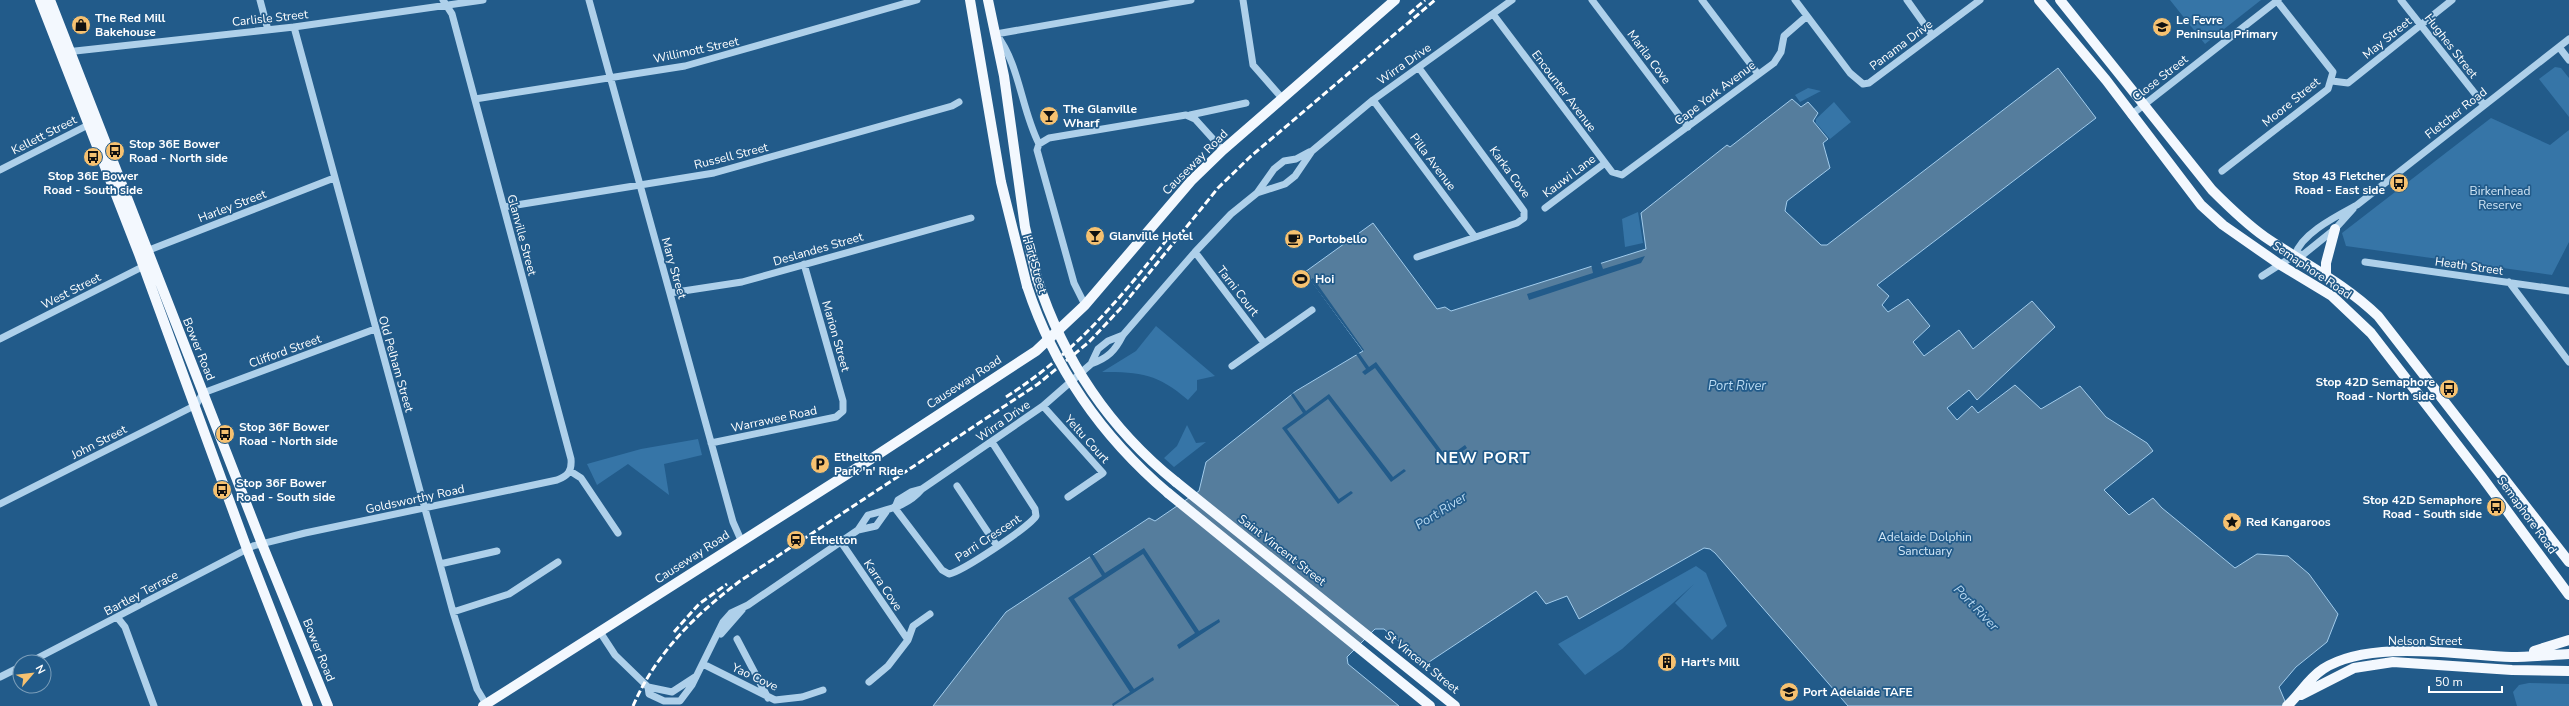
<svg xmlns="http://www.w3.org/2000/svg" width="2569" height="706" font-family="'Nunito Sans',sans-serif">
  <style>
    .green { fill: #3675a7 }
    .water { fill: #557d9d; stroke: #a2ccec }
    .pier { fill: #225b8a }
    .lines { fill: none; stroke-linecap: round; stroke-linejoin: round }
    .minor { stroke: #aed0ea; stroke-width: 7 }
    .major { stroke: #f3f8fe; stroke-width: 10 }
    .rail { stroke: #fff; stroke-width: 3; stroke-dasharray: 7 3; stroke-linecap: butt }
    .major-bridge { stroke: #f3f8fe; stroke-width: 10 }
    .labels { text-anchor: middle; dominant-baseline: central; stroke-width: 3.5; stroke-linejoin: round; paint-order: stroke }
    .poi-label { font-size: 12px; font-weight: bold; fill: #fff; stroke: #225b8a; text-anchor: start }
    .street-label { font-size: 12px; fill: #fff; stroke: #225b8a }
    .park-label { font-size: 12px; fill: #d3e8f8; stroke: #225b8a }
    .water-label { font-size: 13px; font-style: italic; fill: #badaf2; stroke: #225b8a }
    .district-label { font-size: 16px; font-weight: bold; letter-spacing: 1px; fill: #fff; stroke: #225b8a }
  </style>
  <rect width="100%" height="100%" fill="#225b8a"/>
  <path class="green" d="M2170,0H2261L2205,44Z
    M2555,67L2561,68L2569,78V117L2539,79Z
    M1808,88L1821,91L1800,102L1795,95Z
    M1834,102L1851,122L1830,139L1816,123V119Z
    M2491,118L2550,145L2569,130V242L2552,275L2346,246L2342,233Z
    M1638,212L1643,243L1625,247L1622,219Z
    M1156,326L1215,376L1197,380V390L1188,400C1158,374 1141,372 1102,372L1136,351Z
    M1187,425L1196,443L1206,442L1174,467L1164,458L1177,446Z
    M698,439L702,455L664,464L669,495L628,464L597,485L587,464L641,449Z
    M1696,566L1706,573L1727,626L1712,640L1675,603L1694,584L1622,649L1585,675L1558,644Z
    M2529,683L2569,684V706H2517L2513,692L2519,685Z"/>
  <path class="water" d="M2058,68L2096,118L1877,285L1889,296L1882,305L1888,312L1908,299L1930,326L1913,342L1924,356L1959,330L1973,349L2032,301L2055,327L1977,400L1969,390L1947,408L1957,420L1972,406L1978,413L2015,385L2041,409L2080,386L2106,417L2147,443L2153,451L2104,490L2129,515L2153,498L2162,508L2235,568L2257,554L2288,556L2309,574L2338,614L2327,642L2296,667L2279,687L2287,706H1848L1715,553L1710,549L1704,548L1579,619L1567,596L1546,604L1536,591L1426,664L1384,629H1375L1347,657L1348,664L1399,706H933L1006,612L1149,518L1155,521L1199,491L1206,462L1296,391L1363,351L1305,272L1373,223L1437,309L1445,307L1451,311L1646,249L1641,213L1727,145L1730,147L1792,99L1801,107L1808,102L1818,113L1813,121L1828,139L1823,143L1830,168L1787,201L1785,211L1821,245H1827Z"/>
  <path class="pier" d="M1645,256L1641,263L1529,300L1527,294L1593,273L1591,264L1600,261L1603,269Z
    M1313,278L1364,350L1363,351L1310,280Z
    M1359,353L1369,367L1376,362L1447,458L1465,445L1467,448L1446,463L1375,368L1365,375L1362,372L1366,369L1356,354Z
    M1293,393L1306,411L1329,394L1393,477L1404,469L1406,471L1391,482L1328,399L1287,429L1339,499L1351,491L1353,493L1338,504L1282,428L1303,413L1291,395Z
    M1144,548L1199,631L1219,619L1220,622L1179,649L1177,645L1195,633L1143,554L1074,599L1134,689L1153,677L1154,680L1113,706L1112,704L1130,692L1068,598L1102,576L1089,555L1092,553L1105,573Z"/>
  <g class="lines">
    <path class="minor" d="M260,0L268,30
      M589,0L733,522L741,540
      M1243,0L1253,65L1282,98
      M1592,0L1688,127
      M1702,0L1758,74
      M1795,0L1850,73L1863,84L1869,83L1980,0
      M1907,0L1932,35
      M2401,0L2484,105
      M1493,14L1612,172L1622,175L1774,63L1781,52L1784,36L1807,16
      M294,27L453,612L477,689L486,704
      M2559,47L2569,60
      M66,52L294,27L483,0
      M2332,81L2348,83L2452,0
      M475,99L685,66L917,0
      M1373,100L1475,237
      M1190,115L1246,103
      M2131,115L2278,0
      M1039,144L1049,138L1186,115L1195,119L1223,150
      M0,170L92,123
      M2222,171L2328,89L2333,72L2277,1
      M1257,193L1285,184L1295,176L1312,151L1373,100L1512,0
      M504,207L714,173L952,106L959,102
      M1545,208L1605,163
      M144,252L334,178
      M1195,252L1264,343
      M2295,255C2302,233 2337,216 2357,205L2569,39
      M1417,257L1517,223L1524,218V211L1419,68
      M2365,262L2569,291
      M2262,276L2295,255L2304,254L2335,229L2353,209
      M2509,282L2569,362
      M670,293L742,282L971,218
      M1085,305L1074,283L1037,150L1039,144C1021,109 1020,65 996,34L1191,0
      M0,339L146,265
      M1091,364C1108,358 1115,351 1123,335L1195,252L1231,214L1257,193L1274,169L1284,161L1296,159L1309,152
      M1232,366L1312,310
      M1043,406L1103,473L1068,497
      M711,443L836,417L843,411V401L804,264
      M570,471L581,478L618,533
      M957,486L997,546
      M0,504L196,405L203,393L375,329
      M896,505L898,500L911,492L922,489
      M894,507L942,570L949,574C963,571 1029,527 1036,516L1035,509L992,442
      M858,530L876,526L886,512
      M841,542L908,640L888,666L869,682
      M440,564L497,551
      M453,612L509,594L558,562
      M117,617L125,627L154,706
      M600,632L615,655L648,687L649,694L664,701H680L692,685L723,622L731,613L748,605L858,530L868,515C888,509 907,507 922,489L1043,406L1091,364L1098,349L1108,341L1123,335
      M721,634L742,610
      M737,639L768,698
      M908,640L913,626L930,614
      M30,662L253,546L305,533L557,480C568,476 572,471 571,459L452,14L443,0
      M703,664L775,700L802,697L823,690
      M0,677L20,667
      M648,687L672,692L695,677"/>
    <path class="major" d="M40,0L139,254L247,549L308,706
      M50,0L262,544L328,706
      M970,0L1001,182L1027,286
      M988,0L1004,76L1025,227L1037,278
      M2039,0L2106,80L2201,205L2223,225L2279,264L2332,296L2371,333L2482,477L2569,595
      M2060,0L2212,190C2228,206 2245,223 2265,237C2303,263 2344,283 2378,316L2569,562
      M2326,276V263L2335,229
      M1176,482L1455,706
      M1168,493L1430,706
      M2534,651L2569,640
      M2301,695L2354,668L2393,662L2512,670L2569,671
      M483,706L871,459L1036,351L1085,305L1191,181L1223,150L1395,0
      M2287,706C2300,694 2308,679 2323,669C2369,639 2459,655 2511,657C2530,657 2550,655 2569,654"/>
    <path class="rail" d="M1409,14L1425,0
      M1006,397C1076,352 1118,301 1169,237
      M674,632L699,604L727,584
      M633,706C656,653 695,615 740,581L1038,384L1089,342L1120,309L1218,188L1250,157L1435,0"/>
    <path class="major-bridge" d="M1037,278C1063,359 1110,429 1176,482
      M1027,286C1054,368 1102,437 1168,493"/>
  </g>
  <defs>
    <symbol id="shop-disc" viewBox="-11 -11 22 22"><circle r="9.5" fill="#f6c170" stroke="#225b8a"/><path d="M-5-2.5h2.3a2.7 3.5 0 0 1 5.4 0H5L5.5 6h-11ZM-1.5-2.5h3a1.5 2.3 0 0 0-3 0Z" fill="#111"/></symbol>
    <symbol id="school-disc" viewBox="-11 -11 22 22"><circle r="9.5" fill="#f6c170" stroke="#225b8a"/><path d="M0-5L7-2L0 1L-7-2ZM-4 1L0 2.5L4 1V4Q0 6-4 4Z" fill="#111"/></symbol>
    <symbol id="bar-disc" viewBox="-11 -11 22 22"><circle r="9.5" fill="#f6c170" stroke="#225b8a"/><path d="M-6-5H6L.8 .8V4.5H3.5V6h-7V4.5H-.8V.8Z" fill="#111"/></symbol>
    <symbol id="bus-disc" viewBox="-11 -11 22 22"><circle r="9.5" fill="#f6c170" stroke="#225b8a"/><path d="M-5-6H5V4H4V6H2V4H-2V6H-4V4H-5ZM-3.5-4V0h7V-4ZM-3.5 1.2v1.5H-2V1.2ZM2 1.2v1.5H3.5V1.2Z" fill="#111"/></symbol>
    <symbol id="cafe-disc" viewBox="-11 -11 22 22"><circle r="9.5" fill="#f6c170" stroke="#225b8a"/><path d="M-5.5-4.5H6V0H3Q3 3.5 0 3.5H-2.5Q-5.5 3.5-5.5 0ZM3-3.2v2h1.7v-2ZM-6 4.5H4V6H-6Z" fill="#111"/></symbol>
    <symbol id="stadium-disc" viewBox="-11 -11 22 22"><circle r="9.5" fill="#f6c170" stroke="#225b8a"/><path d="M0-5a6.5 5 0 1 0 0 10a6.5 5 0 1 0 0-10ZM-3.5-1.8h7v3.6h-7Z" fill="#111"/></symbol>
    <symbol id="parking-disc" viewBox="-11 -11 22 22"><circle r="9.5" fill="#f6c170" stroke="#225b8a"/><path d="M-3.5-5.5H1a3.5 3.5 0 0 1 0 7H-1V5.5H-3.5ZM-1-3.4V-.6H.8a1.4 1.4 0 0 0 0-2.8Z" fill="#111"/></symbol>
    <symbol id="sight-disc" viewBox="-11 -11 22 22"><circle r="9.5" fill="#f6c170" stroke="#225b8a"/><path d="M0-6L1.8-2.2L6-1.7L2.9 1.2L3.7 5.4L0 3.3L-3.7 5.4L-2.9 1.2L-6-1.7L-1.8-2.2Z" fill="#111"/></symbol>
    <symbol id="station-disc" viewBox="-11 -11 22 22"><circle r="9.5" fill="#f6c170" stroke="#225b8a"/><path d="M-3-6H3Q5-6 5-4V2Q5 4 3 4L4.5 6H3L1.5 4h-3L-3 6H-4.5L-3 4Q-5 4-5 2V-4Q-5-6-3-6ZM-3.5-4v3h7v-3ZM-3.5 1v1.5H-2V1ZM2 1v1.5H3.5V1Z" fill="#111"/></symbol>
    <symbol id="building-disc" viewBox="-11 -11 22 22"><circle r="9.5" fill="#f6c170" stroke="#225b8a"/><path d="M-4-6H4V6H1V3H-1V6H-4ZM-2.5-4.3h1.7v1.8h-1.7ZM.8-4.3h1.7v1.8H.8ZM-2.5-1h1.7V.8h-1.7ZM.8-1h1.7V.8H.8Z" fill="#111"/></symbol>
    <symbol id="university-disc" viewBox="-11 -11 22 22"><circle r="9.5" fill="#f6c170" stroke="#225b8a"/><path d="M0-5L7-2L0 1L-7-2ZM-4 1L0 2.5L4 1V4Q0 6-4 4Z" fill="#111"/></symbol>
  </defs>
  <g fill-rule="evenodd">
    <use href="#shop-disc" x="70" y="14" width="22" height="22"/>
    <use href="#school-disc" x="2151" y="16" width="22" height="22"/>
    <use href="#bar-disc" x="1038" y="105" width="22" height="22"/>
    <use href="#bus-disc" x="104" y="140" width="22" height="22"/>
    <use href="#bus-disc" x="82" y="146" width="22" height="22"/>
    <use href="#bus-disc" x="2388" y="172" width="22" height="22"/>
    <use href="#bar-disc" x="1084" y="225" width="22" height="22"/>
    <use href="#cafe-disc" x="1283" y="228" width="22" height="22"/>
    <use href="#stadium-disc" x="1290" y="268" width="22" height="22"/>
    <use href="#bus-disc" x="2438" y="378" width="22" height="22"/>
    <use href="#bus-disc" x="214" y="423" width="22" height="22"/>
    <use href="#parking-disc" x="809" y="453" width="22" height="22"/>
    <use href="#bus-disc" x="211" y="479" width="22" height="22"/>
    <use href="#bus-disc" x="2485" y="496" width="22" height="22"/>
    <use href="#sight-disc" x="2221" y="511" width="22" height="22"/>
    <use href="#station-disc" x="785" y="529" width="22" height="22"/>
    <use href="#building-disc" x="1656" y="651" width="22" height="22"/>
    <use href="#university-disc" x="1778" y="681" width="22" height="22"/>
  </g>
  <g class="labels">
    <g class="poi-label">
      <text x="95" y="18">The Red Mill<tspan x="95" dy="14">Bakehouse</tspan></text>
      <text x="2176" y="20">Le Fevre<tspan x="2176" dy="14">Peninsula Primary</tspan></text>
      <text x="1063" y="109">The Glanville<tspan x="1063" dy="14">Wharf</tspan></text>
      <text x="129" y="144">Stop 36E Bower<tspan x="129" dy="14">Road - North side</tspan></text>
      <text x="93" y="176" text-anchor="middle">Stop 36E Bower<tspan x="93" dy="14">Road - South side</tspan></text>
      <text x="2385" y="176" text-anchor="end">Stop 43 Fletcher<tspan x="2385" dy="14">Road - East side</tspan></text>
      <text x="1109" y="236">Glanville Hotel</text>
      <text x="1308" y="239">Portobello</text>
      <text x="1315" y="279">Hoi</text>
      <text x="2435" y="382" text-anchor="end">Stop 42D Semaphore<tspan x="2435" dy="14">Road - North side</tspan></text>
      <text x="239" y="427">Stop 36F Bower<tspan x="239" dy="14">Road - North side</tspan></text>
      <text x="834" y="457">Ethelton<tspan x="834" dy="14">Park 'n' Ride</tspan></text>
      <text x="236" y="483">Stop 36F Bower<tspan x="236" dy="14">Road - South side</tspan></text>
      <text x="2482" y="500" text-anchor="end">Stop 42D Semaphore<tspan x="2482" dy="14">Road - South side</tspan></text>
      <text x="2246" y="522">Red Kangaroos</text>
      <text x="810" y="540">Ethelton</text>
      <text x="1681" y="662">Hart's Mill</text>
      <text x="1803" y="692">Port Adelaide TAFE</text>
    </g>
    <g class="street-label">
      <text transform="translate(270 18) rotate(-6)">Carlisle Street</text>
      <text transform="translate(2387 38) rotate(-39)">May Street</text>
      <text transform="translate(1901 45) rotate(-37)">Panama Drive</text>
      <text transform="translate(2451 46) rotate(52)">Hughes Street</text>
      <text transform="translate(696 50) rotate(-12)">Willimott Street</text>
      <text transform="translate(1649 57) rotate(53)">Marila Cove</text>
      <text transform="translate(1404 64) rotate(-35)">Wirra Drive</text>
      <text transform="translate(2160 78) rotate(-38)">Close Street</text>
      <text transform="translate(1564 91) rotate(53)">Encounter Avenue</text>
      <text transform="translate(1715 93) rotate(-37)">Cape York Avenue</text>
      <text transform="translate(2291 102) rotate(-39)">Moore Street</text>
      <text transform="translate(2456 113) rotate(-38)">Fletcher Road</text>
      <text transform="translate(44 135) rotate(-27)">Kellett Street</text>
      <text transform="translate(731 156) rotate(-14)">Russell Street</text>
      <text transform="translate(1195 162) rotate(-45)">Causeway Road</text>
      <text transform="translate(1433 162) rotate(53)">Pilla Avenue</text>
      <text transform="translate(1510 172) rotate(54)">Karka Cove</text>
      <text transform="translate(1569 176) rotate(-37)">Kauwi Lane</text>
      <text transform="translate(232 206) rotate(-21)">Harley Street</text>
      <text transform="translate(522 235) rotate(75)">Glanville Street</text>
      <text transform="translate(818 249) rotate(-16)">Deslandes Street</text>
      <text transform="translate(1035 264) rotate(74)">Hart Street</text>
      <text transform="translate(2469 266) rotate(8)">Heath Street</text>
      <text transform="translate(674 268) rotate(74)">Mary Street</text>
      <text transform="translate(2312 270) rotate(34)">Semaphore Road</text>
      <text transform="translate(71 291) rotate(-27)">West Street</text>
      <text transform="translate(1238 291) rotate(52)">Tarni Court</text>
      <text transform="translate(836 336) rotate(74)">Marion Street</text>
      <text transform="translate(199 349) rotate(68)">Bower Road</text>
      <text transform="translate(285 351) rotate(-20)">Clifford Street</text>
      <text transform="translate(396 364) rotate(74)">Old Pelham Street</text>
      <text transform="translate(964 382) rotate(-33)">Causeway Road</text>
      <text transform="translate(774 419) rotate(-12)">Warrawee Road</text>
      <text transform="translate(1003 421) rotate(-35)">Wirra Drive</text>
      <text transform="translate(1087 439) rotate(48)">Yeltu Court</text>
      <text transform="translate(99 442) rotate(-27)">John Street</text>
      <text transform="translate(415 499) rotate(-12)">Goldsworthy Road</text>
      <text transform="translate(2527 515) rotate(54)">Semaphore Road</text>
      <text transform="translate(988 538) rotate(-33)">Parri Crescent</text>
      <text transform="translate(1282 550) rotate(38)">Saint Vincent Street</text>
      <text transform="translate(692 557) rotate(-33)">Causeway Road</text>
      <text transform="translate(883 585) rotate(56)">Karra Cove</text>
      <text transform="translate(141 593) rotate(-28)">Bartley Terrace</text>
      <text x="2425" y="641">Nelson Street</text>
      <text transform="translate(319 650) rotate(68)">Bower Road</text>
      <text transform="translate(1422 662) rotate(39)">St Vincent Street</text>
      <text transform="translate(755 677) rotate(25)">Yao Cove</text>
    </g>
    <g class="park-label">
      <text x="2500" y="191">Birkenhead<tspan x="2500" dy="14">Reserve</tspan></text>
      <text x="1925" y="537">Adelaide Dolphin<tspan x="1925" dy="14">Sanctuary</tspan></text>
    </g>
    <g class="water-label">
      <text x="1737" y="386">Port River</text>
      <text transform="translate(1441 511) rotate(-32)">Port River</text>
      <text transform="translate(1976 608) rotate(46)">Port River</text>
    </g>
    <g class="district-label">
      <text x="1483" y="458">NEW PORT</text>
    </g>
  </g>
  <g transform="translate(32 674) rotate(62)"><circle r="19" fill="#225b8a" stroke="#7a9db9"/>
  <path d="M0-3L7 15L0 10L-7 15Z" fill="#f6c170"/>
  <text y="-6" font-size="11" font-weight="bold" text-anchor="middle" fill="#ffffff">N</text>
  </g>
  <path d="M2429 686v6h73v-6" fill="none" stroke="#ffffff" stroke-width="2"/>
  <text x="2435" y="686" font-size="12" fill="#ffffff" stroke="#225b8a" stroke-width="3" paint-order="stroke">50 m</text>
</svg>
